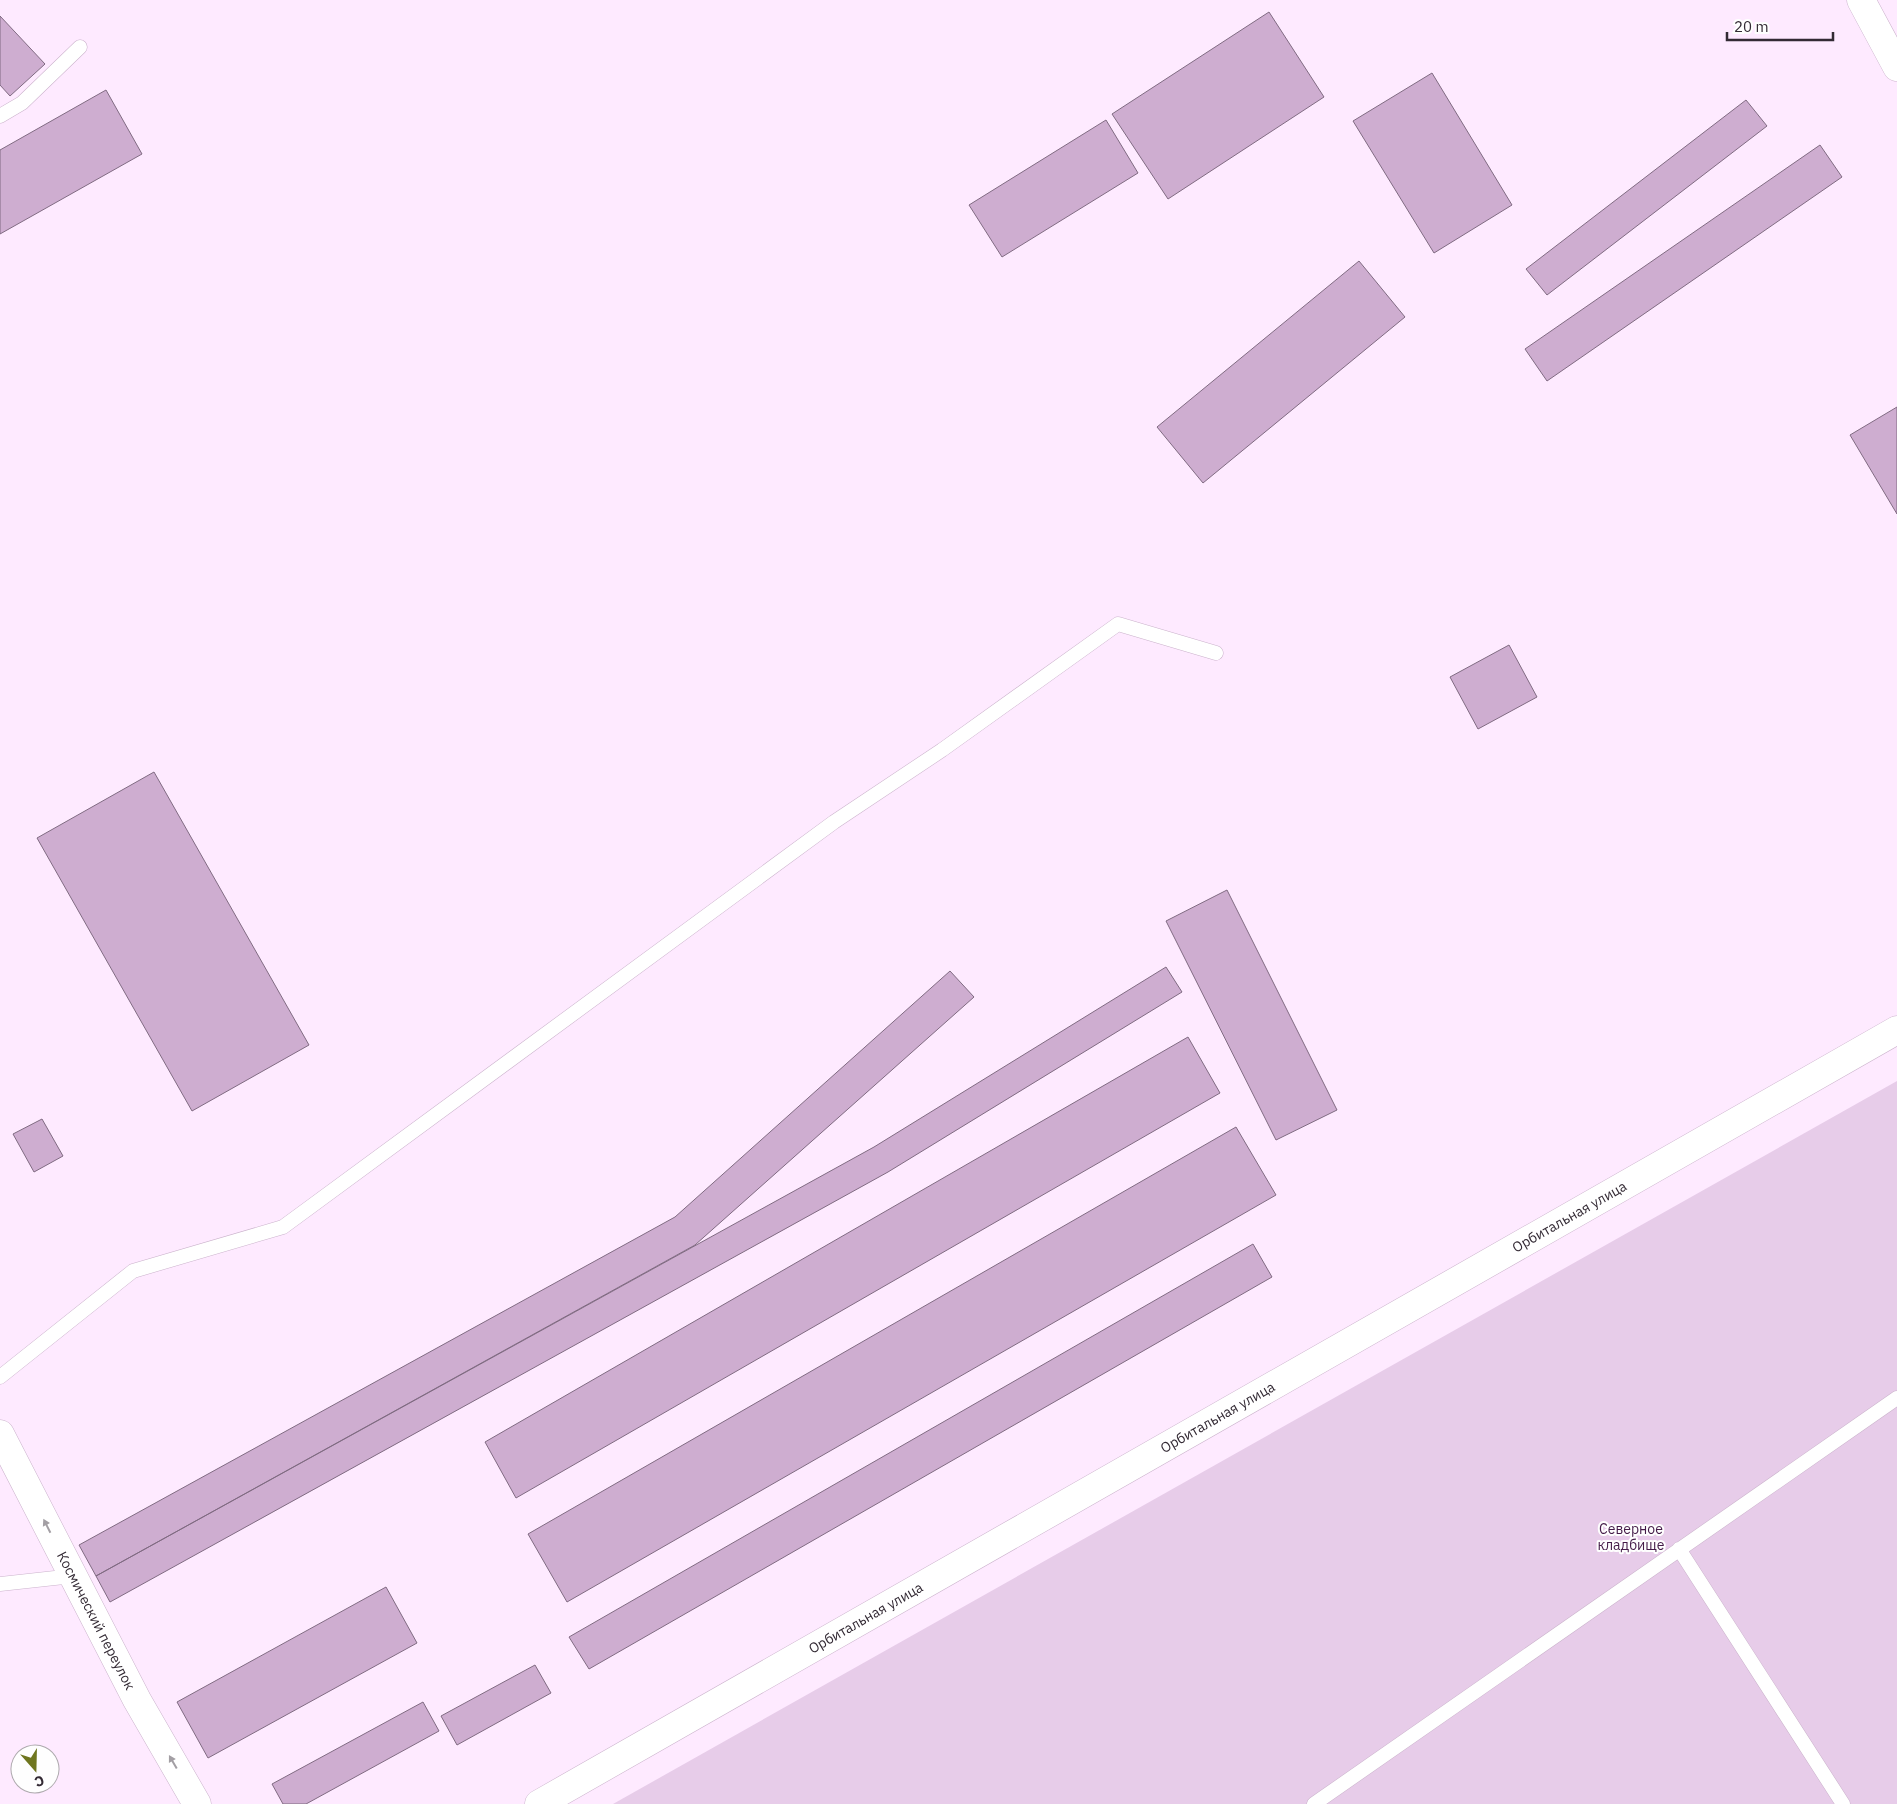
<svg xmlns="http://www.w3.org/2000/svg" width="1897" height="1804" font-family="'IBM Plex Sans',sans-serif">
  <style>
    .green { fill: #e7cce9 }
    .building { fill: #ceadd0; stroke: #806b82 }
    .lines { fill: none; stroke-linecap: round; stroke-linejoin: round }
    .lane-casing { stroke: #cbb3cc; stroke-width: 15 }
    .street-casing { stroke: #cbb3cc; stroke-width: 29 }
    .lane { stroke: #fff; stroke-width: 14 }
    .street { stroke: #fff; stroke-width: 28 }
    .oneway { fill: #a39fa4 }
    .labels { text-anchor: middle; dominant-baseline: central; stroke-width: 4; stroke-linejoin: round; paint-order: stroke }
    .street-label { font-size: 14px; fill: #332a34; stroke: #fefefe }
    .park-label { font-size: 14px; fill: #441b48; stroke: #fefefe }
  </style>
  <rect width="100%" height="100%" fill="#feeaff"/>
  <path class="green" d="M1897,1081V1804H613Z"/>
  <path class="building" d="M1269,12L1324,97L1168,199L1112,114Z
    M0,16L45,64L10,96L0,85Z
    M1432,73L1512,205L1434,253L1353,121Z
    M106,90L142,154L0,234V150Z
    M1746,100L1767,126L1547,295L1526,269Z
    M1106,120L1138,173L1002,257L969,205Z
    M1820,145L1842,177L1547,381L1525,349Z
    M1359,261L1405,317L1203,483L1157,427Z
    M1897,407V514L1850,435Z
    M1509,645L1537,697L1478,729L1450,677Z
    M154,772L309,1045L192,1111L37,838Z
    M1227,890L1337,1110L1276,1140L1166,921Z
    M1166,967L1182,992L888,1172L110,1602L96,1576L874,1147Z
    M950,971L974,997L695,1245L96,1576L79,1545L675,1217Z
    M1188,1037L1220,1093L516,1498L485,1442Z
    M42,1119L63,1156L34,1172L13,1134Z
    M1236,1127L1276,1195L567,1602L528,1534Z
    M1253,1244L1272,1277L589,1669L569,1637Z
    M386,1587L417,1643L208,1758L177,1702Z
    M535,1665L551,1693L457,1745L441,1716Z
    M423,1702L439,1731L306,1804H283L272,1784Z"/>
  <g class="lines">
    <defs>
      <path id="lane" d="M0,116L22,103L80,47
        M0,1377L133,1271L283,1227L834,822L942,750L1118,624L1216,653
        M1679,1549L1843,1804
        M0,1584L73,1576
        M1314,1804L1897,1398"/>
      <g id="street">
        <path d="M1861,0L1897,67"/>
        <path id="s1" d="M0,1434L137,1700L197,1804"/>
        <path id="s2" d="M539,1804L1897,1030"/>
      </g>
    </defs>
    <use href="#lane" class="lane-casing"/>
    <use href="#street" class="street-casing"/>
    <use href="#lane" class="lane"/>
    <use href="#street" class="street"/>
  </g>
  <defs><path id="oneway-solid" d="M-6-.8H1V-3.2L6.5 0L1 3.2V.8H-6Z" transform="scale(1.25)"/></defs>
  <g class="oneway">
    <use href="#oneway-solid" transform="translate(47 1526) rotate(-117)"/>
    <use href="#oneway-solid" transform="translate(173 1762) rotate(-120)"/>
  </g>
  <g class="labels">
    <g class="street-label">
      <text stroke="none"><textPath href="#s2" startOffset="1186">Орбитальная улица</textPath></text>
      <text stroke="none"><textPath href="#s2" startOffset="781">Орбитальная улица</textPath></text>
      <text stroke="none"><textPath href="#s2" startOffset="376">Орбитальная улица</textPath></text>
      <text stroke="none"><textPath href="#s1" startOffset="210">Космический переулок</textPath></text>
    </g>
    <g class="park-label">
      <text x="1631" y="1529">Северное<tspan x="1631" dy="16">кладбище</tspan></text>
    </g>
  </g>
  <g transform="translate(35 1769) rotate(160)"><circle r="24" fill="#fefefe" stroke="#ada9ad"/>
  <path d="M0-4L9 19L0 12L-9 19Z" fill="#6f761f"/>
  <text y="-8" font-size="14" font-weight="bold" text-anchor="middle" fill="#332a34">С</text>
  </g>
  <path d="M1727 32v8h106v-8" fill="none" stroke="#332a34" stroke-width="2.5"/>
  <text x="1734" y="32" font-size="15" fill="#332a34" stroke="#fefefe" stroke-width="4" paint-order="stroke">20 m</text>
</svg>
